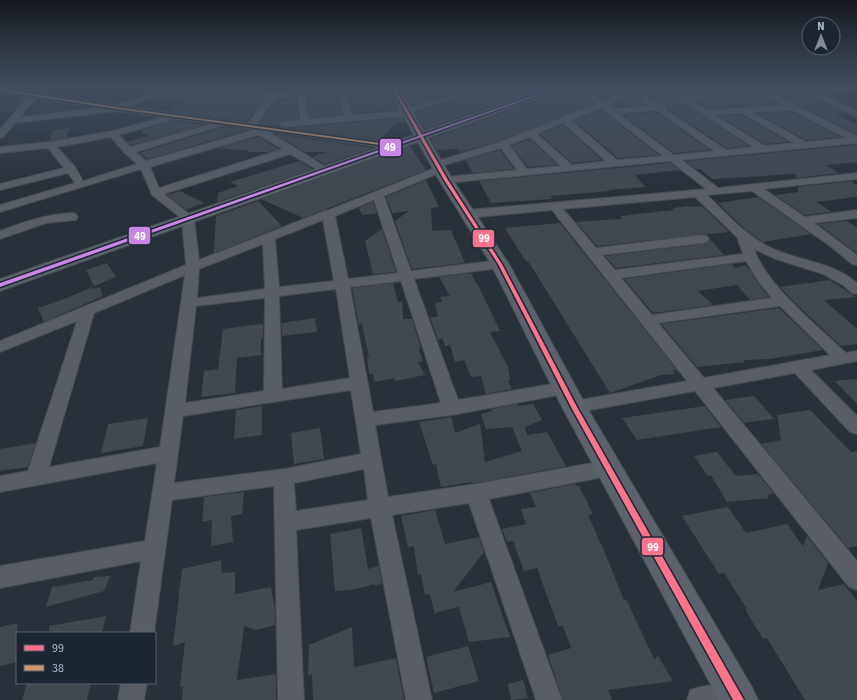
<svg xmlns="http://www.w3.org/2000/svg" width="857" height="700" font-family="'Source Sans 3',sans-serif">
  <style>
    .building { fill: #414850 }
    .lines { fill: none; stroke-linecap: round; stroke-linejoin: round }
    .street-casing { stroke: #454b52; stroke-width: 2 }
    .secondary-casing { stroke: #454b52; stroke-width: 2 }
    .street { fill: #595e66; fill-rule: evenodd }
    .secondary { fill: #5c626b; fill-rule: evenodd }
    .bus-1-casing { stroke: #1c2633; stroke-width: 3 }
    .bus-2-casing { stroke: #1c2633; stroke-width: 3 }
    .bus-3-casing { stroke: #1c2633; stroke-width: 3 }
    .bus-1 { fill: #fc738d; fill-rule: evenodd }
    .bus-2 { fill: #cd976f; fill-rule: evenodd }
    .bus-3 { fill: #c787e3; fill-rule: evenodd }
    .line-badge { stroke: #1c2633; stroke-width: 1.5 }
    .badge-label { font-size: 11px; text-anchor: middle; font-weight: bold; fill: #fff }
  </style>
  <rect width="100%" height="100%" fill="#283039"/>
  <path class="building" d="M177,88H273L270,90H235L215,93L214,98L216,100L264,99L247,121L169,111L183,101L153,99Z
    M377,88L378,91H388L398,110L353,113L346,92L357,89Z
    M424,88L452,93L411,105L403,91H418Z
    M480,88H535L534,91L525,94Z
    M588,88H631L603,99Z
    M649,88H662L749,146L726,148L667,108L666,104H659L644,92Z
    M676,88H732L683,92Z
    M564,89L574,92L575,89L593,104L500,141L460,152L459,149L437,150L430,139L563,91Z
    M335,93L342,115L310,117L307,95Z
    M759,94L778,104L708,108L694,100Z
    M471,95L510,99L425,129L415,113Z
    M808,95L846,113L835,114L857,125V134L782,97Z
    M296,97L298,119L281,121L279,123L280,126L260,124L270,109L278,102Z
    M634,97L645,105L613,107L611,105Z
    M601,110L607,115L659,155L618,158L574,120Z
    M656,112L710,150L674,153L623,115Z
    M791,112L841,137L806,140L757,113Z
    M741,115L789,142L765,144L720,116Z
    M403,118L405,122L395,123L380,140L291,128Z
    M175,121L205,125L130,145L127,142L148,136L141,132L144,129Z
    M563,125L602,160L572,163L540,134Z
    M224,127L247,130L148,159L139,153Z
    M70,128L66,138L49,141L53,130Z
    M275,134L373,148L325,164L312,157L327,152H305Z
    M258,137L279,149L268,152H248L249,151L219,148Z
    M530,139L558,165L528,167L511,146Z
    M857,145V162L826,165L839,173L797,178L796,174L712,179L700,169H696L686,161Z
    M410,146L426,170L303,218L261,199Z
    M500,150L514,169L473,173L465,160Z
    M299,161L313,169L217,202L218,193L238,186L230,182Z
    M670,163L680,170L635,175L645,187L609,190L610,191L550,196L552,199L491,203L479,181Z
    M426,180L439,207L431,208L432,231L451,230L465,263L412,269L395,221L409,211L392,213L386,197Z
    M851,181L857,185V197L816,202L832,212L805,215L775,195L798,192V187Z
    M180,191L204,203L186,210L167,195Z
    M758,197L811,234L763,242L746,230L718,203Z
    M258,201L282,226L214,253L216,216Z
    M373,202L377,214L362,215L359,208Z
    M690,206L691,207L702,206L729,232L597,246L576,222L621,219V216L673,210V208Z
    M846,221L857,227V253L818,224Z
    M560,223L677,370L672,371L675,374L661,375L610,393L530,264L523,257L505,228Z
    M382,229L396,272L373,274L365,241Z
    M710,239L724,255L616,268L605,256L703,244L708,243Z
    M107,263L116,277L94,286L86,270Z
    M732,264L735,268L745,265L750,270L757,282L769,297L750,300L737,285L698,291L713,305L653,313L624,279Z
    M471,273L476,283H477L500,331L490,332L508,367L510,379L508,381L512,389L486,394L481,376L471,377L464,360L455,362L450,345L445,346L442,338L438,340L430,317H438L435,303L442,302L440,297L450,296L439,277Z
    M830,280L856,297L824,300L857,329V344L841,346L795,303L780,287Z
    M393,283L398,302L402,301L403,319H412L421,348L419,349L423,361L418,362L425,375L395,381V378L375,382L373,374H369L367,357H369L362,324L359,325L352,288Z
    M92,287L93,289L100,287L103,296L44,322L38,308L67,298Z
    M779,308L823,350L769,359L744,360L745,362L697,367L661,324Z
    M315,318L317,332L282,336L281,323Z
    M262,324L263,325V339H261V355L237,358L235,393L201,397L204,371L218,369L223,329Z
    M857,379V404L835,381Z
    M754,396L774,419L744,423L725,400Z
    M518,404V406L533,404L542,420L525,427L527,435L547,432L566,466L476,483H472V482L441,487L436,464L433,465L419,422L451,417L455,433L480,424L485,462L522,451L512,427L486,429L481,414L492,411L491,409Z
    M262,406V435L234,439L236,410Z
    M705,406L721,427L637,440L622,418Z
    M810,410L851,452L857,451V546L848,548L761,444L781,440L777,415Z
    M148,418L143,446L101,453L108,424Z
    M320,428L324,459L294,464L291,433Z
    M36,443L28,467L0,471V449Z
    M717,452L736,476L758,474L774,494L767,495L769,498L727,502L711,475L708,476L694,456Z
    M575,484L576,486H579L593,514L588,515L605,553L624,600L626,599L654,659L658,656L673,681L608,690L612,700H563L548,655L571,648L563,626H558L537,568L524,571L513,541L507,542L502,529L526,524L521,509L536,507L530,493Z
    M244,492L242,514L231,516L233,542L211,546L212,520L202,522L204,497Z
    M728,507L746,533L787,524L803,546L807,536L828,563L818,590L844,584L857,601V700H805L767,638L763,639L745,609H747L724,573L719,574L682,516Z
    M435,510L445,544L479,537L484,552L453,592L491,582L510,637L469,642L459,607L437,612L435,615L430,594L425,595L421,574L418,575L414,546L408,547L401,516Z
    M361,528L368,569L379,566L382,583L375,586V584L351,590L335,591L330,534Z
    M221,560L222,573L235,572V594L271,587L275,609V625L256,630L244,626L237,680L276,674V700H182L183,686L180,687L185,642L173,646L182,569Z
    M110,576L104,591L46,607L52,587L93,580L94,577Z
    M106,616L102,633H49V626Z
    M17,623V662L0,666V627Z
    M352,627L354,667L396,658L404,700H313L312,674L308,675L309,645Z
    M468,646L479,681L434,693L426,657Z
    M523,680L528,698L511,700L508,684Z
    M27,683H91L87,700H22Z"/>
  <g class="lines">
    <defs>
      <path id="street" d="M0,88L32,93L40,89L44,91L41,94L116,105L164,88H176L128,107L248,123L266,99L271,97L219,98H216V94L235,92H281L300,89L346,88L344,90L352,115L403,111L404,109L461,92L446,90L442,88H467L528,96L532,98L528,100L471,93L412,112L411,115L408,116L284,127L281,126L280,124L281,122L300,120L297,95C272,97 270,106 257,125L393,143L398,146L393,149L268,131L329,169L324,172L320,171L290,154L164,194L194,218L199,260L322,212L324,211L329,210L437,167L433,164L434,162L500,142L596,104L576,88H585L603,101L636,88H648L641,92L659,105H665L666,107L665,109L726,150L753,147L663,88H673L683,94L752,88H762L769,91L814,88H854L850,90L819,93L857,111V117L808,93L777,96L857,136V143L682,160L718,188L857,173V179L764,189L805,217L857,210V218L814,223L857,255V265L852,264L830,246L752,191L707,195C727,214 746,236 771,248C799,261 833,262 857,283V294L852,293L843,285L823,274L776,259L754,249C767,286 817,325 846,353L857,351V361L811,370L857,416V434L850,432L795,373L713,388L857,561V590L849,587L695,391L574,413L568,412L565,407L568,402L574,401L687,381L552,210L467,218L463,216L461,214L463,212L467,210L706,189L670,161L446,183L441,180L446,177L517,170L501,148L441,166L445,169L444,171L384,196L411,271L500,260L505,261L507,264L505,267L500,268L414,279L458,400L564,382L570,384L573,388L570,392L564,394L452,415L375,425L388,497L476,484L609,460L616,462L619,468L616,474L609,476L489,499L562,700H536L469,503L392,515L432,700H406L371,518L296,530L304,700H278L274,486L172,500L154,633H130L141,561L0,588V566L145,541L157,463L0,492V476L28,471L77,321L0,352V341L186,265L182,219L152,195L141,169L0,212V205L75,183L68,173L0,190V184L64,168L48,148L0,153V147L50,142L112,131L164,117L117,111L15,123L3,137L0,138V129L28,97L0,92ZM336,91L344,116L309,119L305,94ZM759,92L783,105L708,110L689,99ZM634,95L649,106L613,109L608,105ZM36,98L99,108L20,117ZM601,108L608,114L663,156L617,160L571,120ZM656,110L714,151L674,155L619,114ZM791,110L846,138L806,142L752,112ZM741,113L794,143L765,146L715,115ZM175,119L212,124L130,147L119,135ZM563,123L606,161L572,165L537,134ZM224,125L254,130L146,161L136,152ZM258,135L283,149L159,188L150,167ZM111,137L125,153L137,164L83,181L75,167L57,147ZM530,137L561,166L527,169L509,145ZM695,197L737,237L743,254L615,270L602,255L703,243L707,242L709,239L707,236L703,235L596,248L563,209ZM374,200L398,273L348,279L335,216ZM323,220L334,281L279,287L275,239ZM263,244L265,289L197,298L199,269ZM746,261L758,281L772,298L652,315L621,278ZM185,275L160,447L49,467L94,313ZM401,281L441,403L373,412L350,287ZM336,289L350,378L282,389L279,296ZM265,298L264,391L185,403L196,306ZM780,306L830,355L704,378L658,323ZM351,390L361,454L284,469L174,483L183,416ZM364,469L368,500L296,511L294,483Z
        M72,213L76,214L78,217L76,220L46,223L0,239V231C23,222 47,214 72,213Z
        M735,681L744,685L748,694L746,700H687L690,690L700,687Z
        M121,683H147L144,700H118Z"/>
      <path id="secondary" d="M388,88H399L424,131L547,88H563L562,90L428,138L453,180L509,264L585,404L752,687L758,700H719L562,407L491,264L439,180L418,142L0,291V279L414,135Z"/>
    </defs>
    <use href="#street" class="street-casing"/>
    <use href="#secondary" class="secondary-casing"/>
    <use href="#street" class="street"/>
    <use href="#secondary" class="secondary"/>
    <defs>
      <path id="bus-1" d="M392,88H395L448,180L502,264L577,407L744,700H733L571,407L498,264L444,180Z"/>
      <path id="bus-2" d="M0,89L117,107L380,143L382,144L380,145L117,109L0,91Z"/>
      <path id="bus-3" d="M555,88H559L0,287V283Z"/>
    </defs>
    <use href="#bus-1" class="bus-1-casing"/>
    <use href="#bus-2" class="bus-2-casing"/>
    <use href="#bus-3" class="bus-3-casing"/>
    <use href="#bus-1" class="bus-1"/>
    <use href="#bus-2" class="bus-2"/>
    <use href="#bus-3" class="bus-3"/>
  </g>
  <linearGradient id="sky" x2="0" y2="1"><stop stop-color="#161a1f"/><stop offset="0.47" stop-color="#424e5f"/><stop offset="1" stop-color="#424e5f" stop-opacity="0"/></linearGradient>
  <rect width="857" height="186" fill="url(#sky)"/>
  <g class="line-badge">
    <rect x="379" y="138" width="23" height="19" rx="4" fill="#c787e3"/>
    <rect x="128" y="226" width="23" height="19" rx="4" fill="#c787e3"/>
    <rect x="472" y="229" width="23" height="19" rx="4" fill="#fc738d"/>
    <rect x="641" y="537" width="23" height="19" rx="4" fill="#fc738d"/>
  </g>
  <g class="badge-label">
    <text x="390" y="151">49</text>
    <text x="140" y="240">49</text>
    <text x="484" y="242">99</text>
    <text x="653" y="551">99</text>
  </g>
  <rect x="16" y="632" width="140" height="52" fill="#1c2633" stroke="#58626f"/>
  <rect x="24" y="645" width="20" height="6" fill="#fc738d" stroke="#58626f"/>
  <text x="52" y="652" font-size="12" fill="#b2bcca">99</text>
  <rect x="24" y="665" width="20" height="6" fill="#cd976f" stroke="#58626f"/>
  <text x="52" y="672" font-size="12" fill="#b2bcca">38</text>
  <g transform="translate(821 36)"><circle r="19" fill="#1c2633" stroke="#58626f"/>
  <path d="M0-3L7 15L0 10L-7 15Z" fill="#828b97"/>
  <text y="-6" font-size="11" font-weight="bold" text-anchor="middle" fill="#b2bcca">N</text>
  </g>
</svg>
